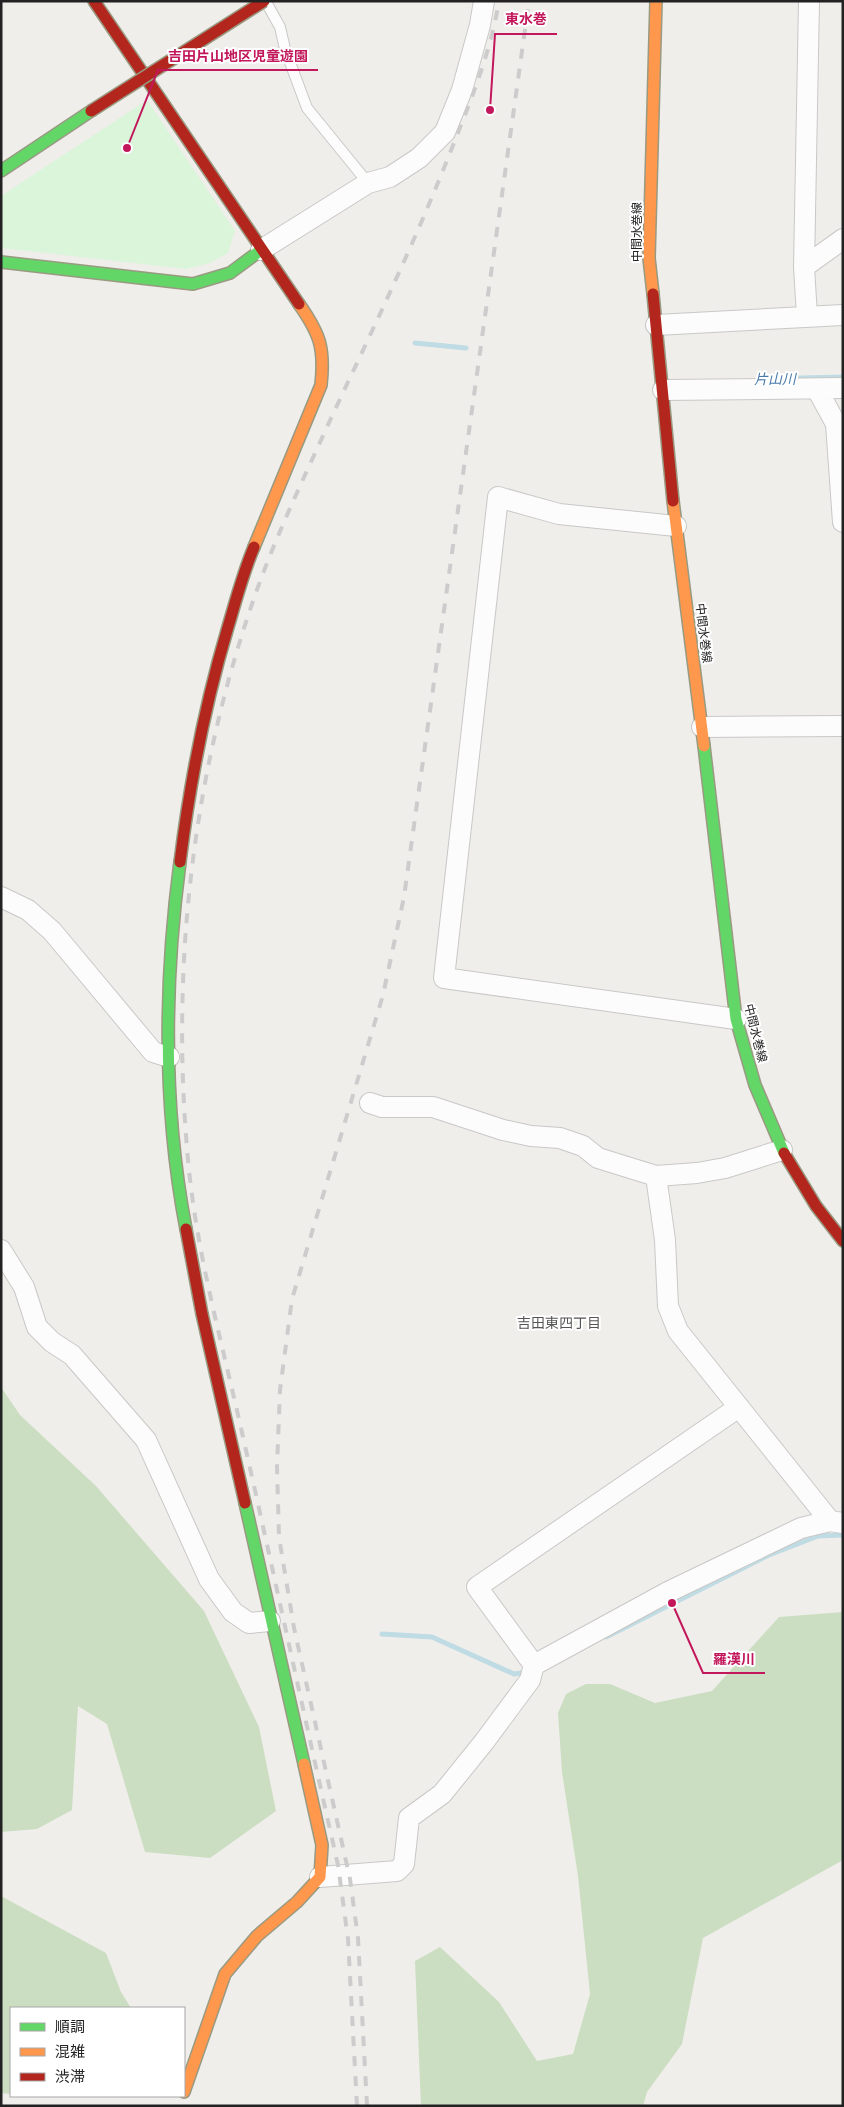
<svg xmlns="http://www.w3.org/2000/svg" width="844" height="2107" font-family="Mulish,'Noto Sans JP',sans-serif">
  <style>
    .forest { fill: #cbdec1 }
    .park { fill: #daf5da }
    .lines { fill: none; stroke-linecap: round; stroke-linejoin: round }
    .stream { stroke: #bfdbe3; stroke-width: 5 }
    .lane-casing { stroke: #c9c8c7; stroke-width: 12 }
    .street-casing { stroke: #c9c8c7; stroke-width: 22 }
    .fast-casing { stroke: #999a82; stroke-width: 14 }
    .slow-casing { stroke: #999a82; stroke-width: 14 }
    .jam-casing { stroke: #999a82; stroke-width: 14 }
    .lane { stroke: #fdfcfc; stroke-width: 10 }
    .street { stroke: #fdfcfc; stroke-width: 20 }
    .fast { stroke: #63d668; stroke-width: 11 }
    .slow { stroke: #ff974d; stroke-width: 11 }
    .jam { stroke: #b3261e; stroke-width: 11 }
    .rail { stroke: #ccc; stroke-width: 4; stroke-dasharray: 10 10; stroke-linecap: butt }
    .jam-bridge-casing { stroke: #999a82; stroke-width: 14; stroke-linecap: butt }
    .jam-bridge { stroke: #b3261e; stroke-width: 11 }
    .labels { text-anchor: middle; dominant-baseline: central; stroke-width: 4; stroke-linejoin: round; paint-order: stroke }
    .street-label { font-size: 12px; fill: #222; stroke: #fff }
    .water-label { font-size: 14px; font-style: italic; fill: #4a7aab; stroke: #fff }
    .neighbourhood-label { font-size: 14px; fill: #555; stroke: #fff }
    .leader { fill: none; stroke: #c2185b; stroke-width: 2 }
    .callout-dot { fill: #c2185b; stroke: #fff; stroke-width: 2 }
    .callout-label { font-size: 14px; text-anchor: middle; font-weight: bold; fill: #c2185b; stroke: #fff; stroke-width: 4; stroke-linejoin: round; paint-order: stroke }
  </style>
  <rect width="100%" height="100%" fill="#f0eeeb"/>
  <path class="forest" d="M1,1387L20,1415L96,1486L204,1611L259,1727L276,1811L210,1858L145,1852L107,1724L78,1706L72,1810L37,1829L1,1832Z
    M843,1612V1860L703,1938L682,2044L647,2092L643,2106H421L415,1961L440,1947L499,2002L537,2061L573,2054L590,1994L578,1876L562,1772L558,1713L566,1694L586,1684H610L655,1703L712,1691L779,1617Z
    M1,1896L106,1953L121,1992L131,2008H11V2094L1,2093Z"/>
  <path class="park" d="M147,100L235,231L228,253L210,263L186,269L1,248V196Z"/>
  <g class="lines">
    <path class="stream" d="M415,343L466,348
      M758,379L843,377
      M382,1634L432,1637L514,1674L528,1672
      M606,1637L769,1555L818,1536L843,1535"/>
    <defs>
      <path id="lane" d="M266,2L280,27L285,49L307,108L368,183"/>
      <path id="street" d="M261,250L368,183L390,177L419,158L445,132L462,90L480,25L484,1
        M804,267L843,239
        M807,316L804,267L809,1
        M656,325L843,315
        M817,389L836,424L843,522
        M663,390L843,388
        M676,526L559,514L498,497L444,978L736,1019
        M702,727L843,726
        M1,897L28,910L52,931L153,1052L169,1057
        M370,1103L382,1107H433L503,1130L531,1136L560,1138L583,1146L598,1158L656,1176L697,1173L725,1168L782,1150
        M656,1176L665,1240L668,1306L678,1331L830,1521
        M1,1250L24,1287L37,1327L52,1342L72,1355L146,1440L209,1579L233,1612L249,1623L270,1621
        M534,1665L477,1587L739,1407
        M320,1877L397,1871L404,1864L409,1818L442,1794L484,1742L530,1680L534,1665L668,1592L801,1528L830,1521L843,1523"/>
      <path id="fast" d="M1,171L91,111
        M1,262L193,284L230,273L261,250
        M704,746L736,1019L755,1085L784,1153
        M180,862C164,983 163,1109 186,1229
        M245,1503L304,1764"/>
      <path id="slow" d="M653,294L649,258L656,1
        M673,501L704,746
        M254,547L321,385C325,348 320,334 299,304
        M184,2092L225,1974L257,1936L297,1902L320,1877L322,1845L304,1764"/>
      <path id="jam" d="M94,1L299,304
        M653,294L673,501
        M180,862C190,782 205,704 228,627C236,600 243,573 254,547
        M784,1153L816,1206L843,1241
        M186,1229L202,1314L245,1503"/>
    </defs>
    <use href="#lane" class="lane-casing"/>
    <use href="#street" class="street-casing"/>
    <use href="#fast" class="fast-casing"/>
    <use href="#slow" class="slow-casing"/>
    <use href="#jam" class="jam-casing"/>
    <use href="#lane" class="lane"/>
    <use href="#street" class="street"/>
    <use href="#fast" class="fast"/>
    <use href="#slow" class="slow"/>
    <use href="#jam" class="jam"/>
    <path class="rail" d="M357,2106L348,1939L338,1865C305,1720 274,1574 241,1428C222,1343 198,1258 189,1170C170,980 190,785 252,604C274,539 304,478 332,416C372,331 413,246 448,158C468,107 490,56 499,1
      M367,2106L358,1938L350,1879L294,1628L279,1537L277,1467L280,1390L292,1299L383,995L404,897L529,1"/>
    <defs>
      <path id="jam-bridge" d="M91,111L264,1"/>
    </defs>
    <use href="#jam-bridge" class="jam-bridge-casing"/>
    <use href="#jam-bridge" class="jam-bridge"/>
  </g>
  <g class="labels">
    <g class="street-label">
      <text transform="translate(636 232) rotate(-90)">中間水巻線</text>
      <text transform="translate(704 633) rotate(83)">中間水巻線</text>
      <text transform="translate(756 1033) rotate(76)">中間水巻線</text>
    </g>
    <g class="water-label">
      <text transform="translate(775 379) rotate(-1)">片山川</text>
    </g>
    <g class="neighbourhood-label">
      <text x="559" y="1323">吉田東四丁目</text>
    </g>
  </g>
  <path class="leader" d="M490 110L495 34H557M127 148L158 70H318M672 1603L703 1673H765"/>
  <g class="callout-dot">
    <circle cx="490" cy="110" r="5"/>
    <circle cx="127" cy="148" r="5"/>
    <circle cx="672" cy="1603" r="5"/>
  </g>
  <g class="callout-label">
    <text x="526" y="24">東水巻</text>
    <text x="238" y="61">吉田片山地区児童遊園</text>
    <text x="734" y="1664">羅漢川</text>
  </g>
  <rect width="844" height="2107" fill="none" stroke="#222222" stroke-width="5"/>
  <rect x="10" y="2007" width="175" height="90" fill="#ffffff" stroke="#a7a7a7"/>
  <rect x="20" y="2023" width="25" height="8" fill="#63d668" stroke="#a7a7a7"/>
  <text x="55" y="2032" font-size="15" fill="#222222">順調</text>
  <rect x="20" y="2048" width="25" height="8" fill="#ff974d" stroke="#a7a7a7"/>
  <text x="55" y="2057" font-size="15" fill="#222222">混雑</text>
  <rect x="20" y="2073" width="25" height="8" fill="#b3261e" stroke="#a7a7a7"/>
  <text x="55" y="2082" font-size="15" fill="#222222">渋滞</text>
</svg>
